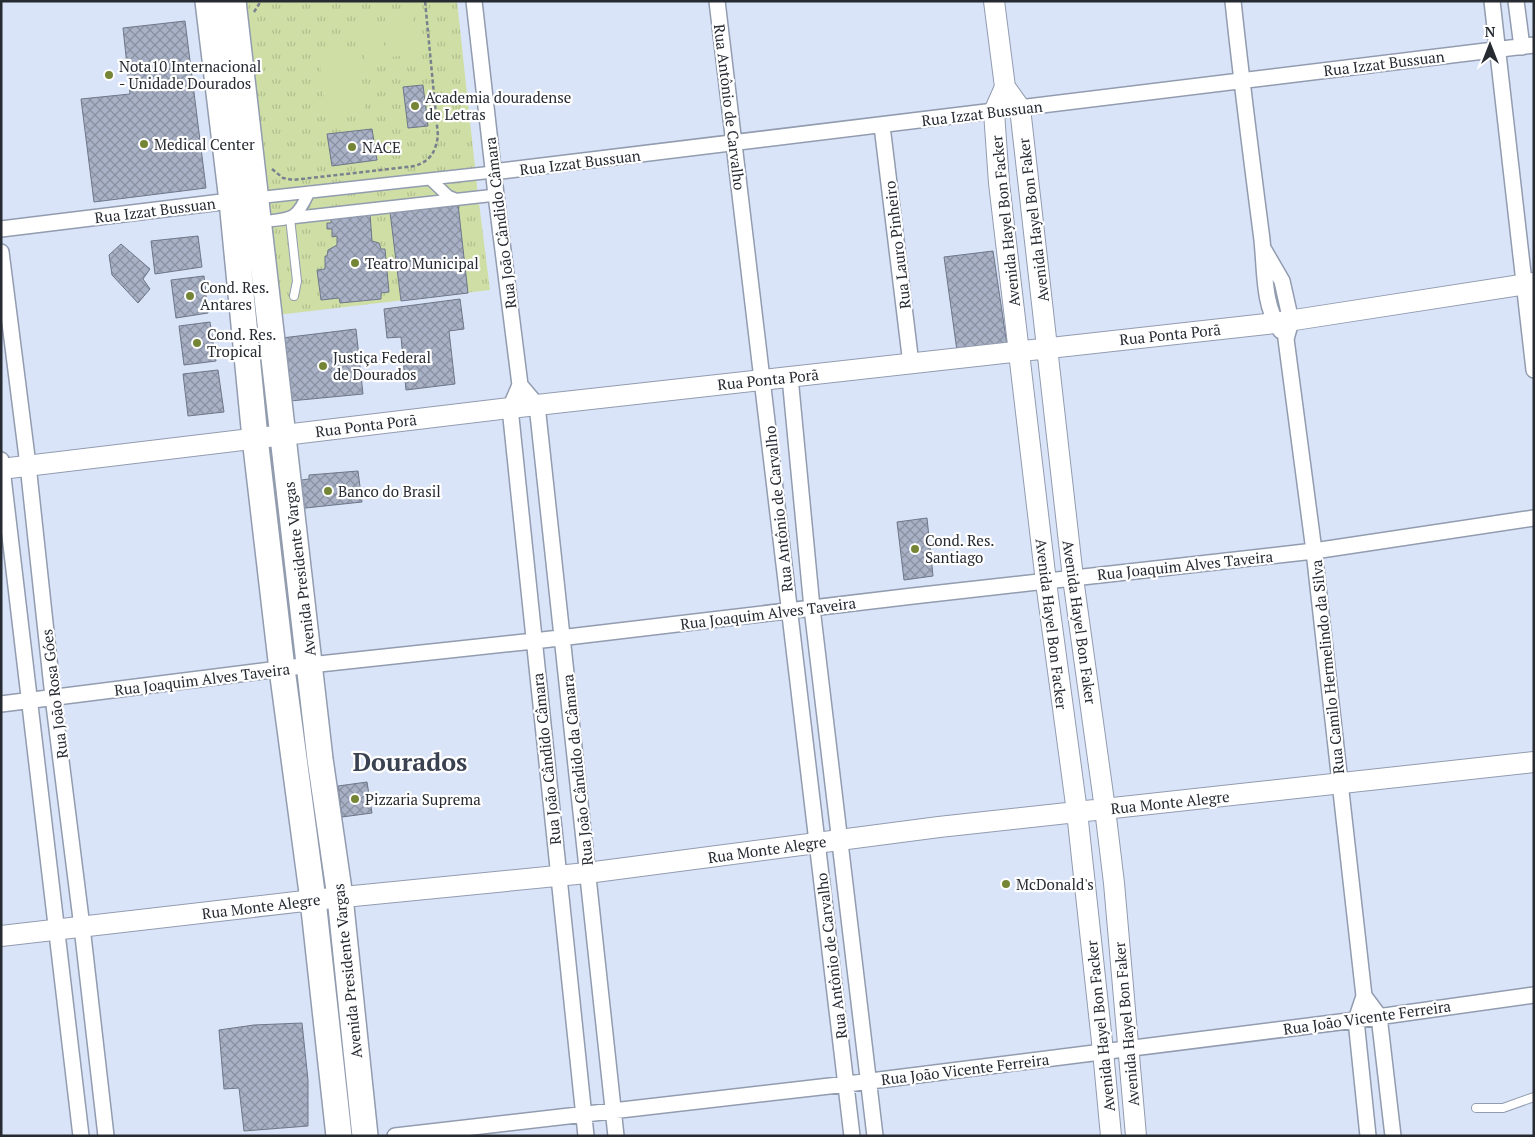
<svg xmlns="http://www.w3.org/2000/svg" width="1535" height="1137" font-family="'PT Serif',serif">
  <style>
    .grass { fill: url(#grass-tufts) }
    .garden { fill: #cedea5 }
    .building { fill: url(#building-cross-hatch); stroke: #6e7789 }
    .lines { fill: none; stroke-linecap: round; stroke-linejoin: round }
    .service-casing { stroke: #929caf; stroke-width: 10 }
    .pedestrian-casing { stroke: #929caf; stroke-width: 14 }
    .minor-casing { stroke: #929caf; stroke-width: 18 }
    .tertiary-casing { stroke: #929caf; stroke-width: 22 }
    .primary-casing { stroke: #929caf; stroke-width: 28 }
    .path { stroke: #7a818e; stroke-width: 2.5; stroke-dasharray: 4 2.5; stroke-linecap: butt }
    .service { stroke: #fff; stroke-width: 8 }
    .pedestrian { stroke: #fff; stroke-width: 11 }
    .minor { stroke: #fff; stroke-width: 15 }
    .tertiary { stroke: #fff; stroke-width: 20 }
    .primary { stroke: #fff; stroke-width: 25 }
    .poi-dot { fill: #748636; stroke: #fff; stroke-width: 2 }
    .labels { text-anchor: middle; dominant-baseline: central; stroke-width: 4.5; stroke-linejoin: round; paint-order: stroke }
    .street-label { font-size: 15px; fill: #262a31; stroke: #fff }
    .poi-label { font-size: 15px; fill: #262a31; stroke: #fff; text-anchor: start }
    .town-label { font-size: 25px; font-weight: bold; fill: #3a4252; stroke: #fff }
  </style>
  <defs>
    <pattern id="grass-tufts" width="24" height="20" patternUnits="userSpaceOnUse" patternTransform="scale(1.25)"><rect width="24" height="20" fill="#cedea5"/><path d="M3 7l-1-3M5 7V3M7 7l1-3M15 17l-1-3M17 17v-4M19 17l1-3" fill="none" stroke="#b1bf8e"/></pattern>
    <pattern id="building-cross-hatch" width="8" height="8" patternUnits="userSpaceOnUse" patternTransform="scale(1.25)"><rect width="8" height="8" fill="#a8b1c5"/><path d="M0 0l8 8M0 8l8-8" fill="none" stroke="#8990a1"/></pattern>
  </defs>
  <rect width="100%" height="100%" fill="#dae4f9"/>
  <path class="grass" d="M241,1H457L478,195L490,290L277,315Z"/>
  <path class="garden" d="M411,9L417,54L391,57L384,12Z
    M381,26L387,63L366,65L360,30Z
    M358,50L365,111L326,116L319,55Z"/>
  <path class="building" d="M185,21L206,188L94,202L81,99L130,94L123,28Z
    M423,85L428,126L408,128L403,87Z
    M372,129L377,160L332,166L327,134Z
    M458,204L468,293L401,301L390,212Z
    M370,214L372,241L379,243L381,249H385L389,292L381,293V299L340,303L339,298L321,300L317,270L325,269V256H327L328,250L337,245V236L332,237V229H327V223H331V217Z
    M198,236L202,267L155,274L151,241Z
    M121,244L150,269L143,279L150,289L138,303L112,275L109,255Z
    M993,251L1007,345L957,351L944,257Z
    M204,276L208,313L176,318L171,280Z
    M460,299L464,329L449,331L455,384L406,390L401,337L387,338L384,309Z
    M210,322L216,361L184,365L179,326Z
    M356,329L363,394L290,401L282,338Z
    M218,370L224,412L188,416L183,374Z
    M358,471L362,502L296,509L294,481L309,479V475Z
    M927,518L933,576L904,580L897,522Z
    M367,782L372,813L342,817L338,786Z
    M302,1023L308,1080V1126L244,1131L239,1088L224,1089L219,1030L254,1025Z"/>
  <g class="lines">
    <defs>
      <path id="service" d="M290,218L297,281L294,296
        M1476,1108H1503L1534,1097"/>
      <path id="pedestrian" d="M430,179L448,196L455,199
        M256,198L493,172
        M290,218L496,195
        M259,222C290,218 295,223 309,192"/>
      <path id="minor" d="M474,1L496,195L520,385L510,408L586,1136
        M717,1L852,1136
        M1233,1C1241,78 1251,155 1261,232C1266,265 1261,303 1281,331
        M1492,1L1534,370
        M1516,1L1522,47
        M882,126L911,364
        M493,172L1534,45
        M1,229L238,200
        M1264,250L1282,281L1291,321L1286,339L1314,551L1364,996L1356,1020L1368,1136
        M1,252L28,465L53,697L82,927L106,1136
        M790,377L812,608L875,1136
        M520,385L537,405L616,1136
        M1,460L81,1136
        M1,704L310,665L534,641L913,596L1314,551L1534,518
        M1364,996L1379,1016L1393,1136
        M395,1136L847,1084L1356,1020L1534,995"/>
      <path id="tertiary" d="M994,1L1005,87L1020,108L1073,578L1105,809L1114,883L1136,1136
        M1005,87L994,112L999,183L1046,582L1077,812L1103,1051L1111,1136
        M1,469L510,408L1275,323L1534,283
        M1,936L313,900L587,873L939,827L1534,762"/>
      <path id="primary" d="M208,1L232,201L255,438L282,669L313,900L339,1136
        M233,1L320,759L340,897L365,1136"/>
    </defs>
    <use href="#service" class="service-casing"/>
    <use href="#pedestrian" class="pedestrian-casing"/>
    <use href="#minor" class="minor-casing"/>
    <use href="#tertiary" class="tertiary-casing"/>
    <use href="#primary" class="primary-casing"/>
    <path class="path" d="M254,12L261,1
      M272,169L283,178L293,180L415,166C431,160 435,153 438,136L425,1"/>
    <use href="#service" class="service"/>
    <use href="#pedestrian" class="pedestrian"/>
    <use href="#minor" class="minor"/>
    <use href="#tertiary" class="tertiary"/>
    <use href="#primary" class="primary"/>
  </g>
  <g class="poi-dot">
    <circle cx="109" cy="75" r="5"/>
    <circle cx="415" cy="106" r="5"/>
    <circle cx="144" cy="144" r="5"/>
    <circle cx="352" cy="147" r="5"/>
    <circle cx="355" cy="263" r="5"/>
    <circle cx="190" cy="296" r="5"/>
    <circle cx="197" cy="343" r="5"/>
    <circle cx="323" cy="366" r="5"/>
    <circle cx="328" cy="491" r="5"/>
    <circle cx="915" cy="549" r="5"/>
    <circle cx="355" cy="799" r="5"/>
    <circle cx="1006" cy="884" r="5"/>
  </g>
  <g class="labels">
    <g class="street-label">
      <text transform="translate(1384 63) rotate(-7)">Rua Izzat Bussuan</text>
      <text transform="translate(730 107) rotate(83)">Rua Antônio de Carvalho</text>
      <text transform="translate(982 113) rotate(-7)">Rua Izzat Bussuan</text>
      <text transform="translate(580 162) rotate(-7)">Rua Izzat Bussuan</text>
      <text transform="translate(155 210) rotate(-7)">Rua Izzat Bussuan</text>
      <text transform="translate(1033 220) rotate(-97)">Avenida Hayel Bon Faker</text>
      <text transform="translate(1005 221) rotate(-96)">Avenida Hayel Bon Facker</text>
      <text transform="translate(500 223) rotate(-97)">Rua João Cândido Câmara</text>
      <text transform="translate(897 245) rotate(-97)">Rua Lauro Pinheiro</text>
      <text transform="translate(1170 334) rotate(-6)">Rua Ponta Porã</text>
      <text transform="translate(768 379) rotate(-6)">Rua Ponta Porã</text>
      <text transform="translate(366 425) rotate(-7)">Rua Ponta Porã</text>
      <text transform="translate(778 509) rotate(-96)">Rua Antônio de Carvalho</text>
      <text transform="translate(1185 565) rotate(-6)">Rua Joaquim Alves Taveira</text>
      <text transform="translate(299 569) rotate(-97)">Avenida Presidente Vargas</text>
      <text transform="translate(768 613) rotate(-7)">Rua Joaquim Alves Taveira</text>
      <text transform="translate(1080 622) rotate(82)">Avenida Hayel Bon Faker</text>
      <text transform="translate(1052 624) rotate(83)">Avenida Hayel Bon Facker</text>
      <text transform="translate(1327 667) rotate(-96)">Rua Camilo Hermelindo da Silva</text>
      <text transform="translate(202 679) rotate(-7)">Rua Joaquim Alves Taveira</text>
      <text transform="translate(54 694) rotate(-97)">Rua João Rosa Góes</text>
      <text transform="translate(546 759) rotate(-96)">Rua João Cândido Câmara</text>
      <text transform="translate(577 770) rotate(-96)">Rua João Cândido da Câmara</text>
      <text transform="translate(1170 802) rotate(-6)">Rua Monte Alegre</text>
      <text transform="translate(767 849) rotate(-8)">Rua Monte Alegre</text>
      <text transform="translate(261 906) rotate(-7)">Rua Monte Alegre</text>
      <text transform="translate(831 956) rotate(-97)">Rua Antônio de Carvalho</text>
      <text transform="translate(347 971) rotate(-96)">Avenida Presidente Vargas</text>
      <text transform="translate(1367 1017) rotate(-8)">Rua João Vicente Ferreira</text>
      <text transform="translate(1126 1024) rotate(-95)">Avenida Hayel Bon Faker</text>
      <text transform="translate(1100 1026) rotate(-96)">Avenida Hayel Bon Facker</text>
      <text transform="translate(965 1069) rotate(-7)">Rua João Vicente Ferreira</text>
    </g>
    <g class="poi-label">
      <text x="119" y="66">Nota10 Internacional<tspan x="119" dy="17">- Unidade Dourados</tspan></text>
      <text x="425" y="97">Academia douradense<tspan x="425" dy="17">de Letras</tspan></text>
      <text x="154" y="144">Medical Center</text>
      <text x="362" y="147">NACE</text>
      <text x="365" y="263">Teatro Municipal</text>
      <text x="200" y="287">Cond. Res.<tspan x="200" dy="17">Antares</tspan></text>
      <text x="207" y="334">Cond. Res.<tspan x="207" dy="17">Tropical</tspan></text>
      <text x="333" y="357">Justiça Federal<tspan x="333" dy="17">de Dourados</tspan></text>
      <text x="338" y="491">Banco do Brasil</text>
      <text x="925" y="540">Cond. Res.<tspan x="925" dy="17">Santiago</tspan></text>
      <text x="365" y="799">Pizzaria Suprema</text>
      <text x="1016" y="884">McDonald's</text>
    </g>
    <g class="town-label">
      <text x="410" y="761">Dourados</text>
    </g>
  </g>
  <rect width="1535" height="1137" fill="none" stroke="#262a31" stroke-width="5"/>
  <g transform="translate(1490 45)" stroke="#ffffff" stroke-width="4" paint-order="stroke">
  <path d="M0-4L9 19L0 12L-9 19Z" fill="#262a31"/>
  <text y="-8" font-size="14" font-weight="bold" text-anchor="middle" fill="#262a31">N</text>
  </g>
</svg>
